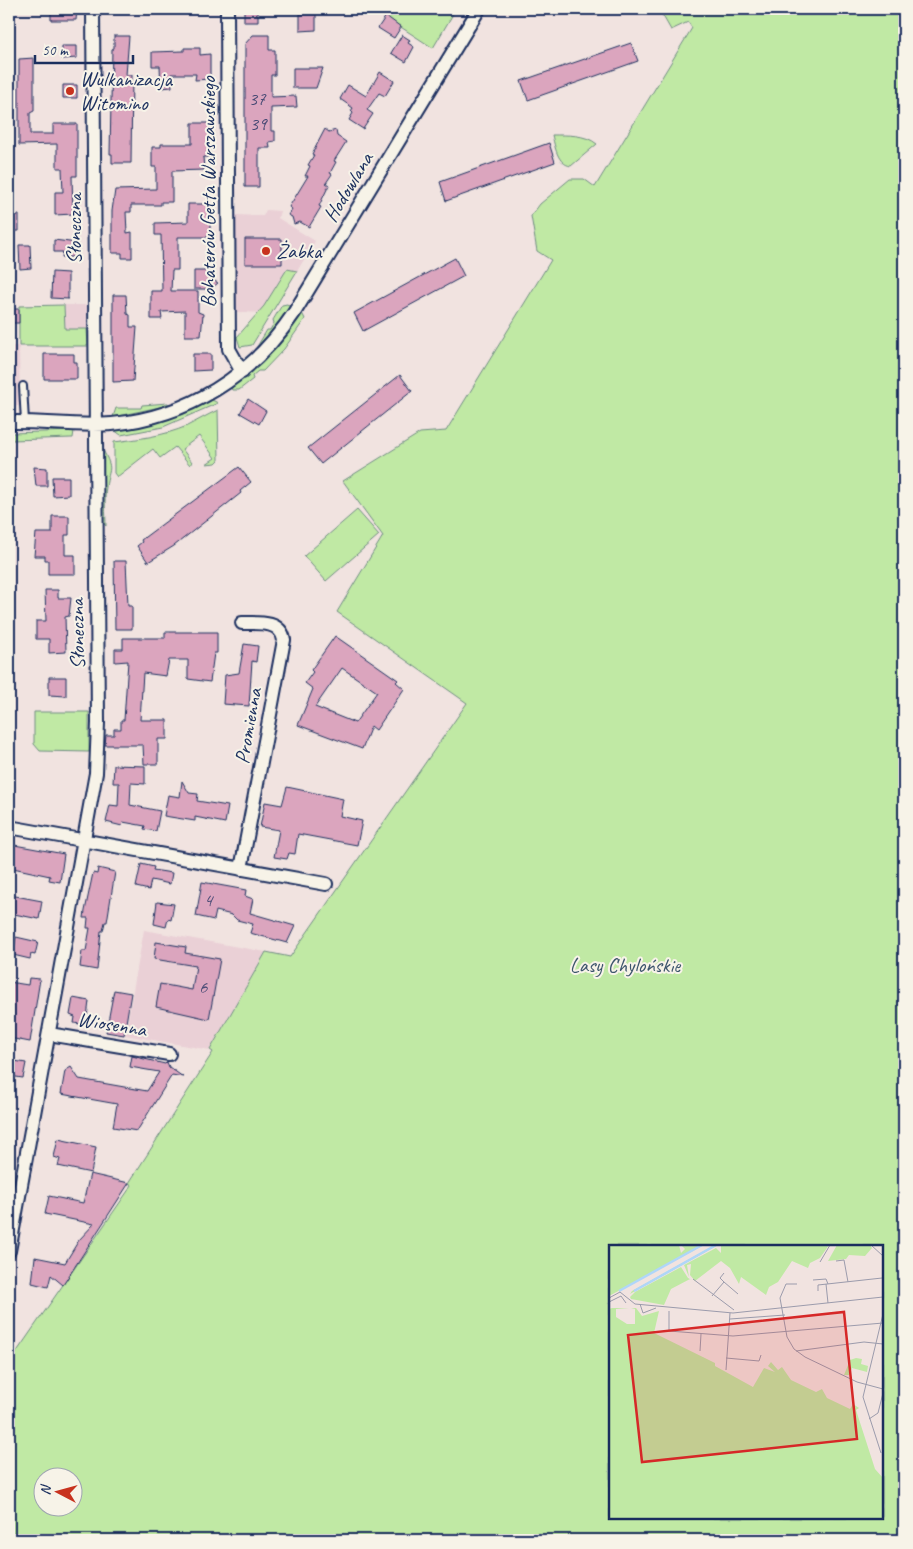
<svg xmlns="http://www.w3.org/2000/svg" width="913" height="1549" font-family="Caveat,sans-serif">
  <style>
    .built { fill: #ead0d6 }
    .green { fill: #c0e9a4; stroke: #6e8c81; fill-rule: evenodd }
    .building { fill: #dba5be; stroke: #1b2f5e; fill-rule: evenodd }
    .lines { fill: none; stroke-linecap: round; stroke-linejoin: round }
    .lane-casing { stroke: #1b2f5e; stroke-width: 10 }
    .street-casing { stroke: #1b2f5e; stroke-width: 16 }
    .lane { stroke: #f7f3e8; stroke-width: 6 }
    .street { stroke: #f7f3e8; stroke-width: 12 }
    .poi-dot { fill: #c8321e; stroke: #f7f3e8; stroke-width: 2 }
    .labels { text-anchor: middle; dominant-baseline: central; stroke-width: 4; stroke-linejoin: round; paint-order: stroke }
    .number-label { font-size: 19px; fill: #4b4c76 }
    .poi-label { font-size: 21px; fill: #1b2f5e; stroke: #f7f3e8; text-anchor: start }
    .street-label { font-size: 21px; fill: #1b2f5e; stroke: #f7f3e8 }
    .park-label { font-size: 21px; fill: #3c546c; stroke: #f7f3e8 }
    .inset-river { fill: none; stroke: #afd6f9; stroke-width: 2.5 }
    .inset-road { fill: none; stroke: #9b9bac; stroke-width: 1 }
    .view { fill: #d62828; fill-opacity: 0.15; stroke: #d62828; stroke-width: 2.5 }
    .inset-edge { fill: none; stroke: #1b2f5e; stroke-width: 2.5 }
  </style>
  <rect width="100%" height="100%" fill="#f1e3e0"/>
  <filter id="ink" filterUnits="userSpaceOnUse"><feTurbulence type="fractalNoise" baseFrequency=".02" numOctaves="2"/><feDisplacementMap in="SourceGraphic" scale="10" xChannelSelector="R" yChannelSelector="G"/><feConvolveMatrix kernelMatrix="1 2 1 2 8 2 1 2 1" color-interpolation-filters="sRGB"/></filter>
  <g filter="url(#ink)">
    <path class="built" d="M266,210L280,211L278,218L315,241L286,290L269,313L236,312V215L263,216Z
      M64,305H88L87,329H65Z
      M9,346H19L20,406H9Z
      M144,930L266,952L210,1050L125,1035Z"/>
    <path class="green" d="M373,9H445L453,14L433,48Z
      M659,9H904V1540H9V1363L132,1185L129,1183L213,1052L210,1050L266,952L290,957L467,703L337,612L383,536L343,481L420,433L446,431L551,260L537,251L531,216L540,204L570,179H584L595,187L692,28L688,22L671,30ZM610,1246H882V1518H610ZM42,1476H72V1506H42Z
      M552,135C567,135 585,134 597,144L571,166C557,164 555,146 552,135Z
      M287,269L297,271L252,345L240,347L237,337L264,306Z
      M287,304L291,307L273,332L255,350L267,330H270L274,323L273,320L282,305Z
      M64,305L65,329H87L88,346H19V306Z
      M302,313L305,319L284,349L263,371H258L252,376L253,379L239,390H232L231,388C259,366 283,343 302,313Z
      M212,400L218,403L163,427L121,435L114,430L163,420Z
      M168,403L169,405L113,417L116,408H141L142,405Z
      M218,410L219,460L216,463L206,464L215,458L199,436L182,449L192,462L190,465L175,447L160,458L153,449L117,477L114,473V442C138,439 164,436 187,426C197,421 207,415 218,410Z
      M74,431L73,438H71L12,440L11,433Z
      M100,450H103C114,471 109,467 106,487C104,499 106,514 106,526L102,521Z
      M357,510L379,535L326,581L304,556Z
      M34,712H89V752L40,751L34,744Z"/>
    <path class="building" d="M51,9H77L76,20H51Z
      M244,9H258V22H244Z
      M300,14H316V30L300,31Z
      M386,16L401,27L394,38L378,28Z
      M253,35H269V50H275V75H271V97L296,96L297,107L271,108V131H275V141L269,142L270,148H259V187H245V44Z
      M402,35L410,40L408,43L414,47L406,62L391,53Z
      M114,36H129L126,75H132L131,163H112V154H110L112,49L114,48Z
      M631,43L638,61L528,100L521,81Z
      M62,46H77V58L62,59Z
      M184,48H200V55L210,54V79L195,80L196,74H171L172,87L161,88L160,66H152V52L184,51Z
      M34,58V111L30,113V134H53V124H77V176H72L73,214L55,215V192H63L62,168H57V144L19,145V59Z
      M293,68H323L316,88H293Z
      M380,72L394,81L385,96L379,93L367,110L373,114L363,129L349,120L353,113L351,111L353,108L340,99L348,85L366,96Z
      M63,85H77V98H63Z
      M192,123H210V157H203L204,170L172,171V202H161V205H131V212H126L127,233L132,232V258H122V253H112V211L115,190L156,189V167H152V147H161V144H192Z
      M325,129L329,132L336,130L337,136L346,142L334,161L336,162L330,173L332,174L326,183L329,185L319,206L321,207L309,227L300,222L294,224L292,217L288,215L292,209L289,207L308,176H305L310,166L308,165L314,155L312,154Z
      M549,143L555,162L446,201L440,182Z
      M188,204H210V237H178V270H172L171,291H198V312L203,314L201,336H185V311L161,312L162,319H151V291H162L161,235H155V223L188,222Z
      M19,215V231H9V216Z
      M245,239H282V264H245Z
      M54,240L77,243V257H62L63,252H54Z
      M19,245H30L31,268L20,269Z
      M455,258L464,276L363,331L354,313Z
      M194,271H211V279L218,283L211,289H194Z
      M52,272L68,273V299L51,298Z
      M113,295H126L127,314L130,315V327H137L133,381L113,382Z
      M9,309H19V323H9Z
      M44,354H74V362H77V379H44Z
      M193,354H211V370L193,371Z
      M400,375L412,391L321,464L308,448Z
      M248,399L266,411L259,424L240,413Z
      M34,467L47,468V486H36Z
      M239,467L251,482L240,491L241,493L174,546L148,562L137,546L142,542L141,540Z
      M52,477H69V495L53,496Z
      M52,516H69V535H65V555H75V574H48V560H45V556H34L36,533H52Z
      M114,561H126L128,606H132V629H115Z
      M45,590H58V598H71L69,616L65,617L66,652L49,653V639H36V621H46Z
      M165,632H217V653H214L210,682L188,679V660H169L166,676L143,673L140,720H167V739H158V764H144L143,745H105L106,735H114V729H121V720H124L128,661L115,662V649H123V638H165Z
      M335,636L398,680L396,682L404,689L376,730L371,726L362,749L298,725L313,689L305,683L313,672L311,670ZM342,668L377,692L355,723L315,707Z
      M244,644L258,646L256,662L252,661L249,706L223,704L225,675L239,673Z
      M49,677H66V696L49,695Z
      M114,765L145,766V784L131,783L130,805L160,811L156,831L144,829L145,826L123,822L122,826L106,822L110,805L118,806L119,783H113Z
      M182,781L189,793L198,794L197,801L228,806L225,823L195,817V821L164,816L168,795L180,797Z
      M287,787L343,799L340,816L362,821L357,845L298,834L295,854L289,853L287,859L274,857L279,830L260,827L265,802L282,805Z
      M9,844L64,854L60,882L49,880L50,876L13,868V865L9,864Z
      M141,864L154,867L153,870L172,873L170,884L151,880L149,890L136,887Z
      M98,868L115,872L107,922H105L103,931H101L97,970L80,967L82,951H86L90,928H87L88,918H84L85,911L93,873L97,874Z
      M202,882L246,890L245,896L253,899L250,913L295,926L287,943L250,933L253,924L237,920L232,915L216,911L214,920L196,916Z
      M10,895L42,901L39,919L9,913Z
      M157,902L174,904L171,920L168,919L166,927L154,924Z
      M16,937L38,942L35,955L31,954L30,959L13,955Z
      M156,942L186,947L185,953L220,959L209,1019L156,1007L160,984L192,990L196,966L154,959Z
      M29,978L40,979L30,1042L9,1038V982L28,985Z
      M114,990L131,993L124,1035L106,1032Z
      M73,998L89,1001L86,1025L74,1023L75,1017L70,1015Z
      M132,1056L165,1064L167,1062L169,1067L183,1077L172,1075L137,1131L113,1127L117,1104L61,1094L65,1071L71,1067L79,1079L147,1091L159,1072L130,1067Z
      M9,1060L26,1063L23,1078L9,1076Z
      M58,1139L96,1147L91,1173L58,1166L60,1159L54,1157Z
      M90,1174L129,1183L63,1285L51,1275L48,1287L32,1283L35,1257L65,1263L79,1240L94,1224L45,1214L49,1196L83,1203Z"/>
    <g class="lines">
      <defs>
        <path id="lane" d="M23,386L25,422"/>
        <path id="street" d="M227,9L229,349L242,372
          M9,422C43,421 77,427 112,424C188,417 252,376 294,313L479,9
          M9,827L326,884
          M241,869L284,640C281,620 257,623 242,623
          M49,1034L169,1054
          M9,1251L96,773L98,723L93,9"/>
      </defs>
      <use href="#lane" class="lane-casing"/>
      <use href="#street" class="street-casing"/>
      <use href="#lane" class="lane"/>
      <use href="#street" class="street"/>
    </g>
  </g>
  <g class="poi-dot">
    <circle cx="70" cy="91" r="5"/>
    <circle cx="266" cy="251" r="5"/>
  </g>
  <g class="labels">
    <g class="number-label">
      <text x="257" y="99">37</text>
      <text x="258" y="124">39</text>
      <text x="208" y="900">4</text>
      <text x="203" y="987">6</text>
    </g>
    <g class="poi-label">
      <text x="80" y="79">Wulkanizacja<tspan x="80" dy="24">Witomino</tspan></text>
      <text x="276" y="251">Żabka</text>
    </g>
    <g class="street-label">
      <text transform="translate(348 187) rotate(-59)">Hodowlana</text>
      <text transform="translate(208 192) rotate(-90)">Bohaterów Getta Warszawskiego</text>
      <text transform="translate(74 229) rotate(-90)">Słoneczna</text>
      <text transform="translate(77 634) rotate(-91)">Słoneczna</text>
      <text transform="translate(248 726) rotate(-80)">Promienna</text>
      <text transform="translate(112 1024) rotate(9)">Wiosenna</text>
    </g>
    <g class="park-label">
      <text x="625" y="965">Lasy Chylońskie</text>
    </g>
  </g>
  <g transform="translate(609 1245)">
    <rect width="274" height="274" fill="#f1e3e0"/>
    <path d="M0,0H70L72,8L76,4L72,0H95L0,51ZM106,0H109L21,49L23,46ZM112,0H220L211,13L201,18L199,23L183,16L169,37L160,42L157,50L132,32L130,39L121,23L112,16L86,36L81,30L82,19L78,20L80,32L75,20L107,3L112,8ZM228,0H261L263,3L256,11L240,10L237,14L219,16ZM72,22L79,33L85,36L81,34L62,44L55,60L22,54L21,52L26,47ZM3,63H20L7,64V72L18,79H26V64L22,63H27L33,71L50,66L45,88L106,118V121L144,142L155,123L166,127L159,121L162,117L169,125L173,122L182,135L207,147L213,144L218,153L241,164L244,159L250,163L247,165L266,224L274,233V274H0V64ZM247,113L253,114L252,119L259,121L258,127L243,123L240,130H235L241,115Z" fill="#c0e9a4"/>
    <path class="inset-river" d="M10,46L93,0M25,46L107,0"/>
    <path class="inset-road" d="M262,0L274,11M227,16L235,15L239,37M211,17L221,0M274,18V42M84,34L125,65M204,35L217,34L219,39M115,37L129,49M188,39H177L171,53L178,92L185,104L196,112L248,137L274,144M217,39L219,58M209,46V40L273,33M103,51L115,37L111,33L115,28M0,53L11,47L26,59L124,68L274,52M0,57L12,51L17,58M31,59L34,68L47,63M60,66V86L124,91L274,78M121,74L176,70M91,106L92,89M187,106L255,97L274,99M117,113L150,116L152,110M117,125L121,68M260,174L269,168L274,148M272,208L254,152L274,69"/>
    <path class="view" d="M235,67L248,194L33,217L19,90Z"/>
    <rect width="274" height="274" class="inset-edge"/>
  </g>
  <rect width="913" height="1549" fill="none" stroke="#f7f3e8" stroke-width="30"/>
  <rect x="15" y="15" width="883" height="1519" fill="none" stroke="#1b2f5e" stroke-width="2" filter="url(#ink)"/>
  <g transform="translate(58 1492) rotate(276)"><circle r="24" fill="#f7f3e8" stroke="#9fa5b1"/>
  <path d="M0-4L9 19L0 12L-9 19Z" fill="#c8321e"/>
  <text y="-8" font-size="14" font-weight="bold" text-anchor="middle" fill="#1b2f5e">N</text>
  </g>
  <path d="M35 55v8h98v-8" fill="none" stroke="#1b2f5e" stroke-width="2.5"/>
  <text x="42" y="55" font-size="15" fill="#1b2f5e" stroke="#f7f3e8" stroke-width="4" paint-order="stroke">50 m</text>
</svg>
